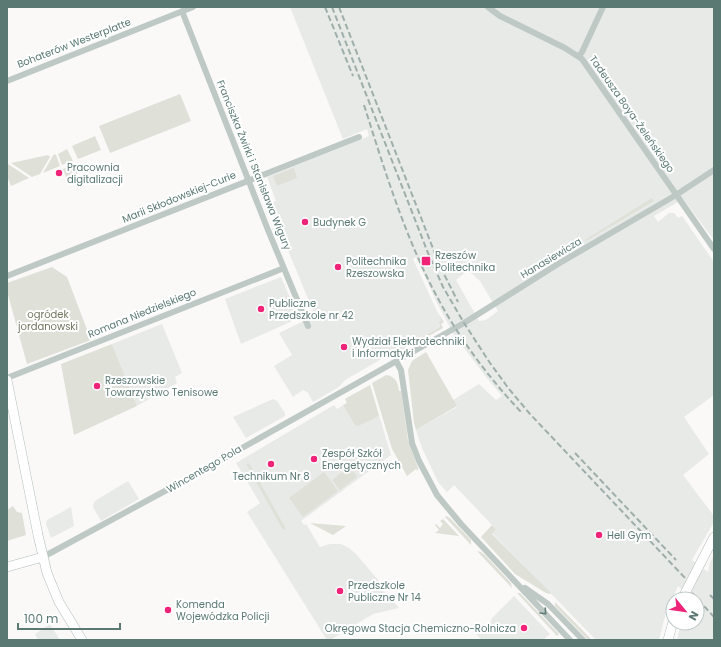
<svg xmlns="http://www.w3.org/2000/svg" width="721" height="647" font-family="Poppins,sans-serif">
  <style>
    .built { fill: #e8eae8; fill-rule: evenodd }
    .green { fill: #dfe0d7 }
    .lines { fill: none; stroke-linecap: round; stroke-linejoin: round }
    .secondary-casing { stroke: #b0bebb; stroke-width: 10 }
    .street { stroke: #bec9c6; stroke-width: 6 }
    .secondary { stroke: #fff; stroke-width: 9 }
    .rail { stroke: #9eaeab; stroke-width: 2; stroke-dasharray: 6 3; stroke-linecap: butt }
    .oneway { stroke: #5f7d77 }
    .poi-dot { fill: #ef2378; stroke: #fff; stroke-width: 1.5 }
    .labels { text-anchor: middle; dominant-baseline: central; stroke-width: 4; stroke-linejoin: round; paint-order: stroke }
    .street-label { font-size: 10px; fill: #5a7973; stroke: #fff }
    .poi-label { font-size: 10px; fill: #5a7973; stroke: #fff; text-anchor: start }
    .park-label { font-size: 10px; fill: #72765e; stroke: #fff }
  </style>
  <rect width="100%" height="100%" fill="#faf9f8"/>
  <path class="built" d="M290,7H714V240L683,199L654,216L658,222L669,213H674L678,218L682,216L714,262V395L684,417L709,454L683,475L714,516V522L692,560L708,572L710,562L714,555V640H677L681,623H697V599H690L691,597L678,586L665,616L659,640H596L492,533L496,529L454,485L447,492L438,482L422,448L416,430L457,407L453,400L479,384L496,400L502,396L486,377L461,344L455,347L451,341V339L454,335L437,303L416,257L413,259L441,320L439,324L440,327L410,343L397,355L393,356L385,357L345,380L339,387L313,402L308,393L305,391L303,390L293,397L274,366L292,355L279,333L304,321L302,316L313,311L274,216L269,212L266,205L276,201L267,177L369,136L367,129L343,139ZM468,270L480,281L498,311L486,320L479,321L456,280Z
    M281,277L299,318L241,344L225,299Z
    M162,324L182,373L175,377L177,383L137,406L112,344Z
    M370,385L391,455L301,521L304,525L306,524L320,547L330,544H341L349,548L356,554L379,581L380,587L399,608L373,614L330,640H327L247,512L260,503L236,463L334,405L337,409L347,403L345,399Z
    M273,399L277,401L285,413V416L246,438L233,417Z
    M128,481L139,499L101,521L93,507L94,502L98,499Z
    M71,507L74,526L51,538L46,524L47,520Z
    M514,596L550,634L543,640H482L475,633L482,627H485L487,629L491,625L490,623L492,618Z
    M50,624L60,640H38L35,634Z"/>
  <path class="green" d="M180,94L191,121L110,153L99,126Z
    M95,136L101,150L78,159L72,146Z
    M67,149L73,161L62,165L58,154Z
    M54,154L56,155L60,166L43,173Z
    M48,155L50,157L40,174L32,177L11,163Z
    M7,164H8L29,178L11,186L7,176Z
    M74,165L77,171V176L67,180L63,169Z
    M294,168L297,178L277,186L273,176Z
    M652,198L654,201L586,241L585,240Z
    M52,267L67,277L91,340L27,364L7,291V283Z
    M438,313L444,322L441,324L443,328L409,347L406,344L404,340L406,338H408L411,343L440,327L439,322L441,320Z
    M112,344L137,406L74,435L61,364Z
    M426,352L457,406L416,430L414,423L408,370L412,361Z
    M386,375C395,376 398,382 399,391H401L408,440L418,468V471L416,469L407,476L392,449L372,383Z
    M370,385L379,416L358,426L355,425L343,405L347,403L345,399Z
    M249,463L286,529L283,530L246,464Z
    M350,466L357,477L340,490L332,480Z
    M324,472L338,491L303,517L289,498Z
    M13,506L17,512L22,513L26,535L7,541V510Z
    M446,516L450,518L471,540V545L445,517Z
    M443,519L459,536L435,533L439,530L435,525L436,524L440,528L443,524L440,521Z
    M310,523L346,526L333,535Z
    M492,525L496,529L492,534L551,593L550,594L546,593L515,574L481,537Z
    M477,551L481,552L485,555L511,583L512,588Z
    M517,593H520L559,634L557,636Z
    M555,602L592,640H588L555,606Z"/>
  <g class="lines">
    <defs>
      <path id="secondary" d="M7,380L38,535L47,573L59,602L82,640
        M7,567L43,557
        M682,599L714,537
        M668,640L673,622"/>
    </defs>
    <use href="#secondary" class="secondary-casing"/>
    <path class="street" d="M488,7L500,16L565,48L582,59L714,249
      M182,11L268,230L308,326
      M579,56L582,52L603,7
      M7,81L193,7
      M7,276L359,137
      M396,361L401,370L412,443L419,461L437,495L461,524L570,640
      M7,378L284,268
      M43,557L187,479L464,323L558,264L676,195L714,170
      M525,588L548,604L583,640"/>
    <use href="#secondary" class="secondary"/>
    <path class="rail" d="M325,7L353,76
      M332,7L428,253L443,287L464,323L490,363L509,389L530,414L686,579
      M339,7L434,251L443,272L458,302
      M364,105C384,168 404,234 435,293C458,337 488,377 522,413
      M575,453L676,560
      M692,593L714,617
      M710,595L714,599"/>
  </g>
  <defs><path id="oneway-chevron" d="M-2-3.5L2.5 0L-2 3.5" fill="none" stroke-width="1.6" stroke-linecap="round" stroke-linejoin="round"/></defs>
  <use class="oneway" href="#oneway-chevron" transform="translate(544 612) rotate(47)"/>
  <g class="poi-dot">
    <circle cx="59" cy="173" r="4"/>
    <circle cx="305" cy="222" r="4"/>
    <rect x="421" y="256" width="10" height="10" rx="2"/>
    <circle cx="338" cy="267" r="4"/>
    <circle cx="261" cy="309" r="4"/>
    <circle cx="344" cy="347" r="4"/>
    <circle cx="97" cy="386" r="4"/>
    <circle cx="314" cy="459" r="4"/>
    <circle cx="271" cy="464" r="4"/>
    <circle cx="599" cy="535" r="4"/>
    <circle cx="340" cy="591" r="4"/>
    <circle cx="168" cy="610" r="4"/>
    <circle cx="524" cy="628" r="4"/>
  </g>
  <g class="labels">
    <g class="street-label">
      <text transform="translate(74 43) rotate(-21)">Bohaterów Westerplatte</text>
      <text transform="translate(632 114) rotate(55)">Tadeusza Boya-Żeleńskiego</text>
      <text transform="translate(254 165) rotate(68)">Franciszka Żwirki i Stanisława Wigury</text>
      <text transform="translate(179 197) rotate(-22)">Marii Skłodowskiej-Curie</text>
      <text transform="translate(551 258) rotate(-31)">Hanasiewicza</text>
      <text transform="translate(142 313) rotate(-22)">Romana Niedzielskiego</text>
      <text transform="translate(204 469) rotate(-30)">Wincentego Pola</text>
    </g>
    <g class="poi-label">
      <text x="67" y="167">Pracownia<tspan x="67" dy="12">digitalizacji</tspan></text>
      <text x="313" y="222">Budynek G</text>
      <text x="435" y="255">Rzeszów<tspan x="435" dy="12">Politechnika</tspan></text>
      <text x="346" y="261">Politechnika<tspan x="346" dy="12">Rzeszowska</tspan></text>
      <text x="269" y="303">Publiczne<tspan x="269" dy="12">Przedszkole nr 42</tspan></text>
      <text x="352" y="341">Wydział Elektrotechniki<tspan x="352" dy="12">i Informatyki</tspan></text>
      <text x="105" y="380">Rzeszowskie<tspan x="105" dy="12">Towarzystwo Tenisowe</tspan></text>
      <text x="322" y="453">Zespół Szkół<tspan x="322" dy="12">Energetycznych</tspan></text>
      <text x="271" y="476" text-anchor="middle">Technikum Nr 8</text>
      <text x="607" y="535">Hell Gym</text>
      <text x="348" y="585">Przedszkole<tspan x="348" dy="12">Publiczne Nr 14</tspan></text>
      <text x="176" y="604">Komenda<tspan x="176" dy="12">Wojewódzka Policji</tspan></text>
      <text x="516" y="628" text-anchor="end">Okręgowa Stacja Chemiczno-Rolnicza</text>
    </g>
    <g class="park-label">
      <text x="48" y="314">ogródek<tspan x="48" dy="12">jordanowski</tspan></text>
    </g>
  </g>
  <rect width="721" height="647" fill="none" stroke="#5a7973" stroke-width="16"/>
  <g transform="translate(685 611) rotate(119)"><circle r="19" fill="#ffffff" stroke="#bdc9c7"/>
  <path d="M0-3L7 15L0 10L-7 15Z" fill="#ef2378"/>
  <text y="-6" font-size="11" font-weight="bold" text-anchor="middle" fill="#5a7973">N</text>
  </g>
  <path d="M18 623v6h102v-6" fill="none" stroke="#5a7973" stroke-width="2"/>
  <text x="24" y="623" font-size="12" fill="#5a7973" stroke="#ffffff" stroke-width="3" paint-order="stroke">100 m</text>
</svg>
